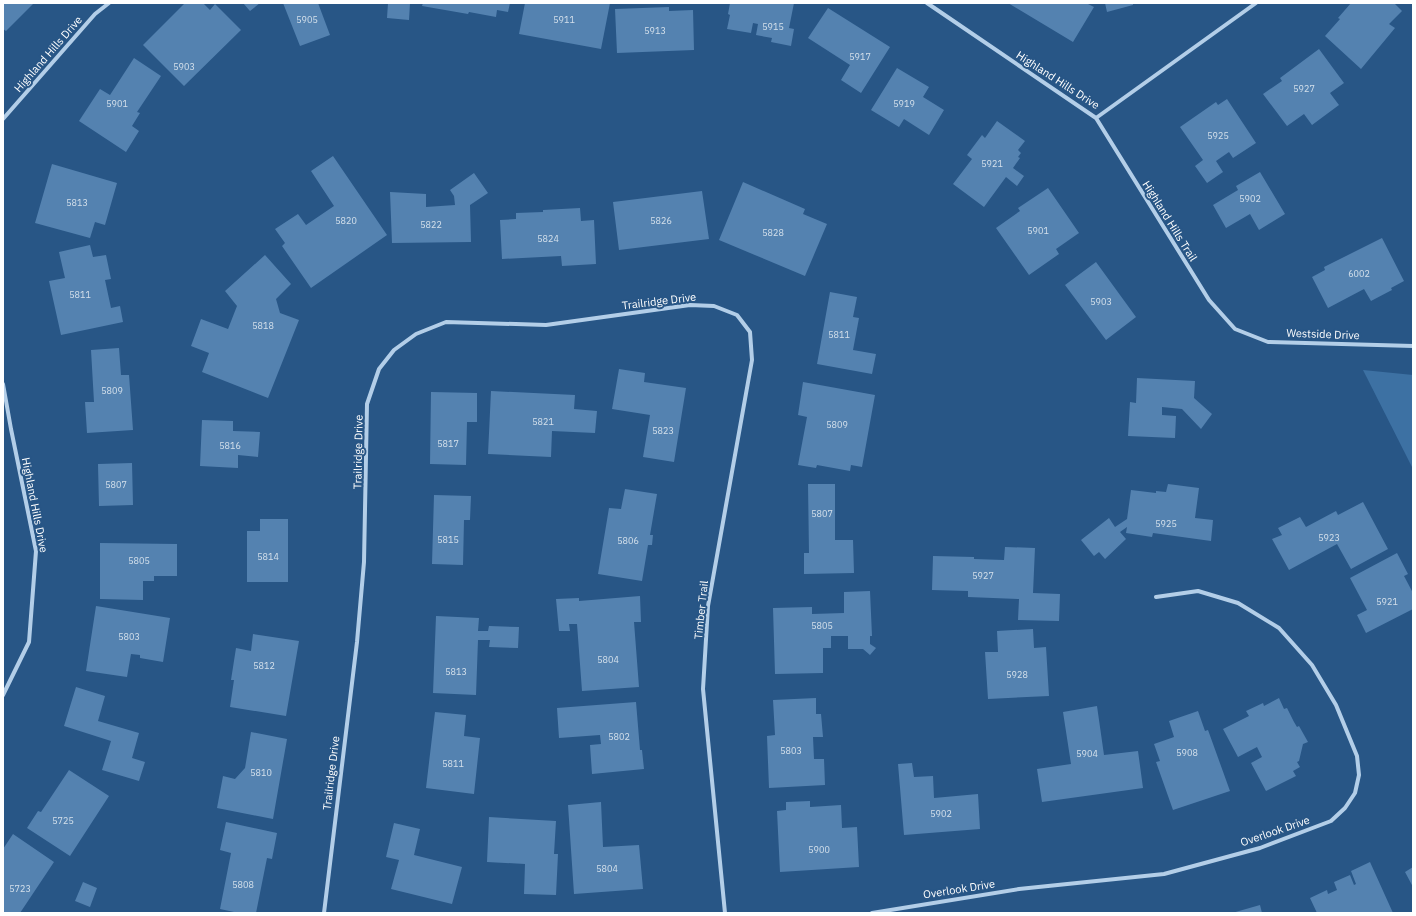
<svg xmlns="http://www.w3.org/2000/svg" width="1416" height="916" font-family="'IBM Plex Sans',sans-serif">
  <style>
    .green { fill: #3d71a3 }
    .building { fill: #5482b0 }
    .lines { fill: none; stroke-linecap: round; stroke-linejoin: round }
    .minor { stroke: #b3cee8; stroke-width: 4 }
    .labels { text-anchor: middle; dominant-baseline: central; stroke-width: 4; stroke-linejoin: round; paint-order: stroke }
    .number-label { font-size: 9px; fill: #d4e0eb }
    .street-label { font-size: 11px; fill: #fff; stroke: #285686 }
  </style>
  <rect width="100%" height="100%" fill="#285686"/>
  <path class="green" d="M1363,370L1413,375V469Z"/>
  <path class="building" d="M3,3H34L6,31L3,29Z
    M185,3H203L210,10L215,4L241,30L184,86L143,45Z
    M243,3H260L250,11Z
    M283,3H318L330,35L300,46Z
    M388,3H410L409,20L387,18Z
    M423,3H510L508,12L497,10L496,17L469,12L468,14L422,6Z
    M525,3H610L601,49L519,34Z
    M730,3H794L789,28L794,29L791,46L771,42L772,38L756,35L758,24L753,23L751,33L727,29L730,15L728,14Z
    M1008,3H1086L1094,7L1073,42Z
    M1105,3H1133V5L1107,12Z
    M1351,3H1394L1402,11L1389,24L1395,28L1361,69L1325,36L1340,19L1338,18Z
    M669,7V11L693,10L694,50L617,53L615,9Z
    M828,8L890,47L861,93L841,80L850,65L808,38Z
    M1319,49L1344,83L1330,93L1339,105L1312,125L1304,114L1287,126L1263,94L1282,81L1280,78Z
    M134,58L161,76L137,112L140,113L132,126L139,131L126,152L79,121L100,89L110,95Z
    M897,68L929,87L923,97L944,110L929,135L904,119L899,127L871,110Z
    M1227,99L1256,143L1233,158L1229,152L1216,161L1223,172L1207,183L1195,166L1203,160L1180,127L1216,102L1218,105Z
    M997,121L1025,141L1018,150L1021,153L1018,157L1020,158L1013,168L1024,176L1017,186L1006,177L984,207L953,184L972,159L967,155L982,135L985,138Z
    M333,156L387,235L311,288L282,246L285,243L275,229L298,214L306,225L334,206L311,171Z
    M52,164L117,183L105,225L95,222L90,238L35,223Z
    M1260,172L1285,214L1259,230L1250,214L1226,228L1213,205L1238,190L1236,186Z
    M474,173L488,193L470,205L471,242L392,243L390,192L426,194V207L455,205L454,196L450,190Z
    M743,182L805,209L803,214L827,224L805,276L719,240Z
    M1048,188L1079,233L1056,249L1059,254L1029,275L996,228L1020,211L1018,208Z
    M702,191L709,239L619,250L613,202Z
    M580,208L581,221L594,220L596,264L562,266L561,256L502,259L500,220L516,219V213L543,212V210Z
    M1382,238L1404,281L1391,288L1392,290L1390,291L1371,301L1364,289L1328,308L1312,277L1325,270L1324,267Z
    M90,245L93,257L106,255L111,279L105,280L111,308L120,306L123,322L61,335L49,281L65,278L59,252Z
    M265,255L291,284L276,299L280,313L299,320L268,398L202,372L209,353L191,346L201,319L228,329L237,306L225,291Z
    M1096,262L1136,317L1106,340L1065,285Z
    M830,292L857,297L853,317L859,318L853,350L876,354L872,374L817,364Z
    M119,348L121,375H129L133,430L87,433L85,402H94L91,350Z
    M619,369L645,373L644,382L686,388L674,462L643,457L650,415L612,409Z
    M1137,378L1195,381L1194,398L1212,414L1201,429L1182,409L1162,407V415L1176,416L1175,438L1128,436L1130,402L1136,403Z
    M803,382L875,395L862,467L851,465L850,471L817,465L816,468L798,465L807,417L798,415Z
    M491,391L575,395L574,409L597,411L595,433L552,431L551,457L488,454Z
    M431,392L477,393V422H467L466,465L430,464Z
    M202,420L233,421V431L260,432L258,457L238,455V468L200,466Z
    M132,463L133,505L99,506L98,464Z
    M808,484H835V540H853L854,573L804,574V553H809Z
    M1168,484L1199,488L1195,518L1213,520L1211,541L1153,533L1152,537L1126,533L1127,527L1120,532L1126,539L1105,559L1099,552L1094,556L1081,540L1109,518L1115,527L1127,519L1131,490L1156,493V491L1166,492Z
    M625,489L657,494L650,535H653L652,545H648L642,581L598,574L609,508L621,509Z
    M434,495L471,496L470,520H464L463,565L432,564Z
    M1363,502L1388,549L1351,569L1337,544L1289,570L1272,539L1282,535L1278,528L1300,517L1306,527L1336,511L1338,515Z
    M260,519H288V582H247V531H260Z
    M100,543L177,544V576H154V581H143V600L100,599Z
    M1005,547L1035,548L1033,593L1060,594L1059,621L1018,620L1019,599L968,597V591L932,590L933,556L974,557V559L1004,560Z
    M1397,553L1408,574L1404,576L1413,593V609L1366,633L1357,615L1367,610L1350,578Z
    M870,591L872,636H870V644L876,648L870,655L863,649H848V636H831V648H823V673L775,674L773,608L812,607V614L844,613V592Z
    M640,596L641,622H634L639,687L582,691L577,624H569L570,631H559L556,599L579,598V601Z
    M96,606L170,618L163,662L140,658V655L131,654L127,677L86,671Z
    M436,616L479,618L478,631H488L489,626L519,627L518,648L489,647L490,640H478L476,695L433,693Z
    M1033,629L1034,648L1046,647L1049,696L988,699L985,652H998L997,631Z
    M253,634L299,641L286,716L230,707L234,680H231L236,648L251,651Z
    M76,687L105,696L98,721L139,733L132,758L145,762L139,781L102,770L111,741L64,726Z
    M816,698V714H821L823,737H813L814,759H824L825,785L769,788L767,736L775,735L773,700Z
    M1279,698L1284,709L1287,708L1294,722L1297,727L1299,726L1308,742L1303,744L1299,761L1297,762L1300,767L1293,771L1296,776L1266,791L1251,763L1262,757L1257,747L1238,757L1223,729L1249,716L1246,711L1263,703L1264,706Z
    M636,702L640,750H642L644,769L592,774L590,745L601,744L600,735L559,738L557,708Z
    M1097,706L1104,755L1138,751L1143,788L1042,802L1037,769L1071,764L1063,712Z
    M1198,711L1205,731L1208,730L1230,791L1173,810L1156,762L1160,761L1154,744L1174,737L1169,721Z
    M435,712L466,715L464,736L480,738L474,794L426,788Z
    M251,732L287,739L273,819L217,808L223,776L235,779L245,768Z
    M912,763L914,777L933,776L934,798L978,794L980,829L904,835L898,764Z
    M69,770L109,796L70,856L27,828L38,811L41,812Z
    M810,801V807L841,805L842,828L857,827L859,867L780,872L777,811L786,810V802Z
    M601,802L603,847L639,845L643,889L574,894L568,805Z
    M489,817L556,821L554,854H558L556,895L524,894L525,864L487,862Z
    M226,822L277,833L272,859L267,858L256,913H234V912L220,909L231,853L220,850Z
    M394,823L420,829L414,855L462,867L452,904L391,889L399,860L386,857Z
    M13,834L54,862L20,913H3V849Z
    M1370,862L1393,913H1317L1310,898L1327,890L1328,894L1337,890L1334,882L1350,875L1354,885L1356,884L1351,871Z
    M1413,867V887L1405,872Z
    M83,882L97,888L90,907L75,901Z
    M1260,905L1262,913H1232Z"/>
  <g class="lines">
    <path class="minor" d="M927,3L1096,118L1209,300L1235,329L1268,342L1413,346
      M1096,118L1256,3
      M3,119L95,14L109,3
      M3,384L11,429L36,551L29,642L3,695
      M324,913L357,642L364,562L367,404L379,369L394,350L416,334L446,322L546,325L690,305L714,306L737,315L750,332L752,360L708,606L703,689L725,913
      M872,913L1019,889L1164,874L1260,848L1331,821L1345,808L1355,793L1359,775L1357,756L1336,705L1312,665L1279,628L1238,603L1198,591L1156,597"/>
  </g>
  <g class="labels">
    <g class="number-label">
      <text x="307" y="19">5905</text>
      <text x="564" y="19">5911</text>
      <text x="773" y="26">5915</text>
      <text x="655" y="30">5913</text>
      <text x="860" y="56">5917</text>
      <text x="184" y="66">5903</text>
      <text x="1304" y="88">5927</text>
      <text x="117" y="103">5901</text>
      <text x="904" y="103">5919</text>
      <text x="1218" y="135">5925</text>
      <text x="992" y="163">5921</text>
      <text x="1250" y="198">5902</text>
      <text x="77" y="202">5813</text>
      <text x="346" y="220">5820</text>
      <text x="661" y="220">5826</text>
      <text x="431" y="224">5822</text>
      <text x="1038" y="230">5901</text>
      <text x="773" y="232">5828</text>
      <text x="548" y="238">5824</text>
      <text x="1359" y="273">6002</text>
      <text x="80" y="294">5811</text>
      <text x="1101" y="301">5903</text>
      <text x="263" y="325">5818</text>
      <text x="839" y="334">5811</text>
      <text x="112" y="390">5809</text>
      <text x="543" y="421">5821</text>
      <text x="837" y="424">5809</text>
      <text x="663" y="430">5823</text>
      <text x="448" y="443">5817</text>
      <text x="230" y="445">5816</text>
      <text x="116" y="484">5807</text>
      <text x="822" y="513">5807</text>
      <text x="1166" y="523">5925</text>
      <text x="1329" y="537">5923</text>
      <text x="448" y="539">5815</text>
      <text x="628" y="540">5806</text>
      <text x="268" y="556">5814</text>
      <text x="139" y="560">5805</text>
      <text x="983" y="575">5927</text>
      <text x="1387" y="601">5921</text>
      <text x="822" y="625">5805</text>
      <text x="129" y="636">5803</text>
      <text x="608" y="659">5804</text>
      <text x="264" y="665">5812</text>
      <text x="456" y="671">5813</text>
      <text x="1017" y="674">5928</text>
      <text x="619" y="736">5802</text>
      <text x="791" y="750">5803</text>
      <text x="1187" y="752">5908</text>
      <text x="1087" y="753">5904</text>
      <text x="453" y="763">5811</text>
      <text x="261" y="772">5810</text>
      <text x="941" y="813">5902</text>
      <text x="63" y="820">5725</text>
      <text x="819" y="849">5900</text>
      <text x="607" y="868">5804</text>
      <text x="243" y="884">5808</text>
      <text x="20" y="888">5723</text>
    </g>
    <g class="street-label">
      <text transform="translate(48 54) rotate(-49)">Highland Hills Drive</text>
      <text transform="translate(1058 80) rotate(33)">Highland Hills Drive</text>
      <text transform="translate(1170 221) rotate(58)">Highland Hills Trail</text>
      <text transform="translate(659 301) rotate(-7)">Trailridge Drive</text>
      <text transform="translate(1323 334) rotate(2)">Westside Drive</text>
      <text transform="translate(358 452) rotate(-89)">Trailridge Drive</text>
      <text transform="translate(35 505) rotate(79)">Highland Hills Drive</text>
      <text transform="translate(701 610) rotate(-84)">Timber Trail</text>
      <text transform="translate(331 773) rotate(-83)">Trailridge Drive</text>
      <text transform="translate(1275 831) rotate(-19)">Overlook Drive</text>
      <text transform="translate(959 889) rotate(-9)">Overlook Drive</text>
    </g>
  </g>
  <rect width="1416" height="916" fill="none" stroke="#ffffff" stroke-width="8"/>
</svg>
